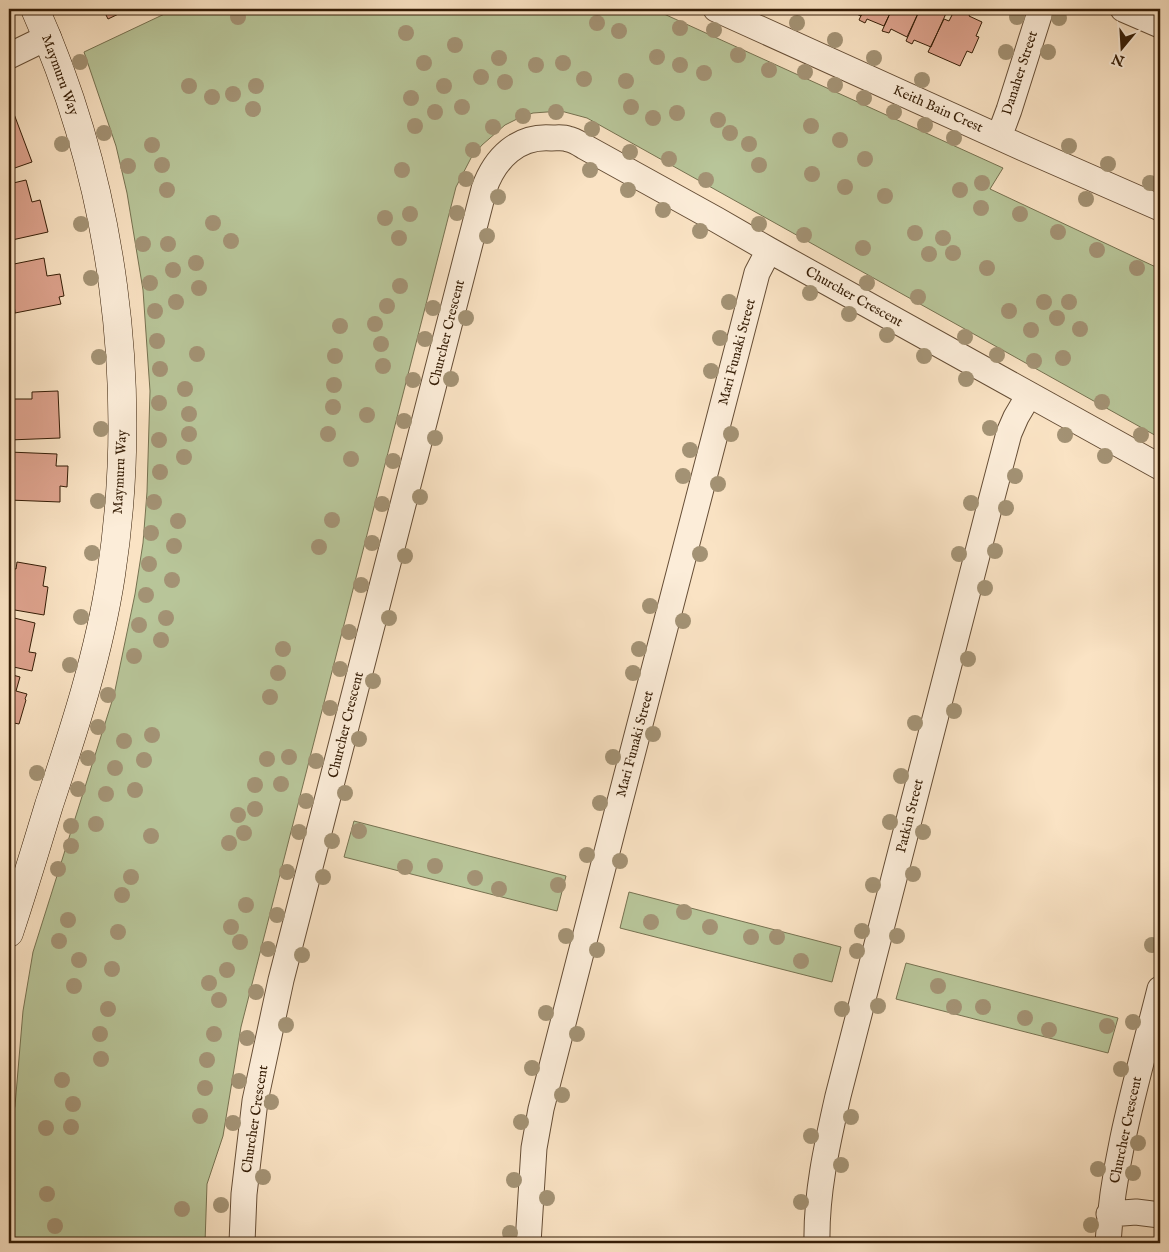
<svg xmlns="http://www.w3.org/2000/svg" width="1169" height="1252" font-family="'IM FELL English',serif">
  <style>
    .green { fill: #b8c599; stroke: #767150 }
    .building { fill: #dea38e; stroke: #351d06 }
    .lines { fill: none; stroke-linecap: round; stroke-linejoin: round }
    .street-casing { stroke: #664e36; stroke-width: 27 }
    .secondary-casing { stroke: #351d06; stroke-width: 29 }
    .street { stroke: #fcedd9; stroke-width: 25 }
    .secondary { stroke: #fcedd9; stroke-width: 28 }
    .tree { fill: #a39274 }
    .labels { text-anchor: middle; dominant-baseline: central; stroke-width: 5; stroke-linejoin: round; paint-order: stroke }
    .street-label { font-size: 14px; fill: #351d06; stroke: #fcedd9 }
  </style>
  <rect width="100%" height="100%" fill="#fae3c4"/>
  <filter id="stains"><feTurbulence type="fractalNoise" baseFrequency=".004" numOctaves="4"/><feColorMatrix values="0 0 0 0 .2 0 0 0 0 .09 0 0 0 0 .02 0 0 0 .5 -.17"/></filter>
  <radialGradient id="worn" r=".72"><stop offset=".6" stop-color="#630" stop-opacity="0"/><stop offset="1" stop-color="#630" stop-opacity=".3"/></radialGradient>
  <path class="green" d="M175,9H653L1003,168L990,189L1160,269V438L587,118L561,111L533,113L519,118L505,125L482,145L471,158L456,187L241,1027L223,1136L207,1184L205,1243H9V1131L15,1106L23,1011L33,952L114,695L135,594L143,543L147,492L150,391L143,290L127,193L116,146L84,52Z
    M354,821L566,876L557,911L344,857Z
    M629,892L841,947L832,982L620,928Z
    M906,963L1118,1018L1108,1053L896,999Z"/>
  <path class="building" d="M103,9H129L108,19Z
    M845,9H864L861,16Z
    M864,9H892L884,26L867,19L865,23L859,20Z
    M892,9H920L907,37L891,29L889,33L882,31Z
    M920,9H948L931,47L914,40L912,44L906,41Z
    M955,9H972L969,16L982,22L976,36L979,37L972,53L967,51L960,66L928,52L944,19L949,21Z
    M11,106L32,162L9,170V107Z
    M26,180L32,202L40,200L48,232L12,240L11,237L9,238V184Z
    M44,258L47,276L60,274L64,296L59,297L61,304L15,313L14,304L9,305V265Z
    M58,391L60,438L9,440V399H32V392Z
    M9,452L57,454L56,466H68L67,487L60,486V502L9,500Z
    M17,562L46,567L43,586L48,587L44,615L9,609V568L16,569Z
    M10,617L35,623L29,652L36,653L32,671L9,666V623Z
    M9,674L20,677L16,691L27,694L25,699L26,700L19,724L9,722V724Z"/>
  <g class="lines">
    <defs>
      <path id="street" d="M716,9L1023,148L1160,208
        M1123,9L1160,25
        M9,56L48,37
        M999,137L1009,110L1041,9
        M1109,1214L1136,1212L1160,1215
        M242,1243L244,1194L255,1101L281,980L484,189C495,158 518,135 552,138C557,138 563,137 568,139C574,140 580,144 585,147L717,220L769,250L1160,467
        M528,1243L534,1148L541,1109L619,805L757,273L769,250
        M817,1243C816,1193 827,1145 838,1096L990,505L1009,433L1016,417L1029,395
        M1108,1243C1113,1157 1139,1073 1160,989"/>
      <path id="secondary" d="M9,933C23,891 36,848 49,805C74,730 99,654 111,575C140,385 113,184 35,9"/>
    </defs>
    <use href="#street" class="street-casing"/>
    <use href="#secondary" class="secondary-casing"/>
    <use href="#street" class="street"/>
    <use href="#secondary" class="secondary"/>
  </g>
  <g class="tree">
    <circle cx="238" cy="17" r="8"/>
    <circle cx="1017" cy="17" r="8"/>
    <circle cx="1059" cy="18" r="8"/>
    <circle cx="597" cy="23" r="8"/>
    <circle cx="797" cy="23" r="8"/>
    <circle cx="680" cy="28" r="8"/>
    <circle cx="714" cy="30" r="8"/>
    <circle cx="619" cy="31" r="8"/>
    <circle cx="406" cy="33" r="8"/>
    <circle cx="835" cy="40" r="8"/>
    <circle cx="455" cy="45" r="8"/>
    <circle cx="1006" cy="52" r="8"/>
    <circle cx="1048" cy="52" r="8"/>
    <circle cx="738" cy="55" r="8"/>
    <circle cx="657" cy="57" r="8"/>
    <circle cx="499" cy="58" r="8"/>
    <circle cx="874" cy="58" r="8"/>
    <circle cx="80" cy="62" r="8"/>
    <circle cx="424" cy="63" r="8"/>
    <circle cx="563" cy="63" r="8"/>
    <circle cx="536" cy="65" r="8"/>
    <circle cx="680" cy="65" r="8"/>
    <circle cx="769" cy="70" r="8"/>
    <circle cx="805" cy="72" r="8"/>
    <circle cx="704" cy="73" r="8"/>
    <circle cx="481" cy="77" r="8"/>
    <circle cx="584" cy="79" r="8"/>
    <circle cx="922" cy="80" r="8"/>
    <circle cx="626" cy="81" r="8"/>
    <circle cx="505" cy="82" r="8"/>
    <circle cx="835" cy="85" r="8"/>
    <circle cx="189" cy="86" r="8"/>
    <circle cx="256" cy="86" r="8"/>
    <circle cx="444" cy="86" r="8"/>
    <circle cx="233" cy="94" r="8"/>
    <circle cx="212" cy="97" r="8"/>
    <circle cx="411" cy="98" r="8"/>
    <circle cx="864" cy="98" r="8"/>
    <circle cx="462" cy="107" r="8"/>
    <circle cx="631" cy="107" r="8"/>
    <circle cx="253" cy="109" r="8"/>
    <circle cx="435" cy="112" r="8"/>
    <circle cx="556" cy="112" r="8"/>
    <circle cx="894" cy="112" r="8"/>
    <circle cx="677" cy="113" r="8"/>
    <circle cx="523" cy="116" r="8"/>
    <circle cx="653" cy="118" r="8"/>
    <circle cx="718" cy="120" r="8"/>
    <circle cx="925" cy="125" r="8"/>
    <circle cx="415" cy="126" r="8"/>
    <circle cx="811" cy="126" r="8"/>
    <circle cx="493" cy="127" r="8"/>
    <circle cx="592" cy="129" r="8"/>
    <circle cx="104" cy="133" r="8"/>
    <circle cx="730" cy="133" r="8"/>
    <circle cx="954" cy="138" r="8"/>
    <circle cx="840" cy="140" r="8"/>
    <circle cx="62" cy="144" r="8"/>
    <circle cx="749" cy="144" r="8"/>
    <circle cx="152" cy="145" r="8"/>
    <circle cx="1069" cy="146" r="8"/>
    <circle cx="473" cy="150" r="8"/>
    <circle cx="630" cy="152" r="8"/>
    <circle cx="669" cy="159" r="8"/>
    <circle cx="865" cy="159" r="8"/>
    <circle cx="1108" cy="164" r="8"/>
    <circle cx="162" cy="165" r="8"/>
    <circle cx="759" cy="165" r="8"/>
    <circle cx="128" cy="166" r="8"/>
    <circle cx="402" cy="170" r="8"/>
    <circle cx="590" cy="170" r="8"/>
    <circle cx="812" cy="174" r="8"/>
    <circle cx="466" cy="179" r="8"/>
    <circle cx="706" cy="180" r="8"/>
    <circle cx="982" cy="183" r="8"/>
    <circle cx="1150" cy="183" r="8"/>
    <circle cx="845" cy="187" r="8"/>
    <circle cx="167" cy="190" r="8"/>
    <circle cx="628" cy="190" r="8"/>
    <circle cx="960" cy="190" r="8"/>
    <circle cx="885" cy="196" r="8"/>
    <circle cx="498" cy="197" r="8"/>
    <circle cx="1086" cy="199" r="8"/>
    <circle cx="981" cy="208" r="8"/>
    <circle cx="663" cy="210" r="8"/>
    <circle cx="457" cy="213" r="8"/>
    <circle cx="410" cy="214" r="8"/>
    <circle cx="1020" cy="214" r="8"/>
    <circle cx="385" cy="218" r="8"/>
    <circle cx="213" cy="223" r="8"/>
    <circle cx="81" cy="224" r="8"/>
    <circle cx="759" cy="224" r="8"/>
    <circle cx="700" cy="231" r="8"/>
    <circle cx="1058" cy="232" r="8"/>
    <circle cx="915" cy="233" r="8"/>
    <circle cx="804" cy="235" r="8"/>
    <circle cx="487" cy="236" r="8"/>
    <circle cx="399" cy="238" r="8"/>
    <circle cx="943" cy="238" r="8"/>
    <circle cx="231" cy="241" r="8"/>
    <circle cx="143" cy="244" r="8"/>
    <circle cx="168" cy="244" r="8"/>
    <circle cx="863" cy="248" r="8"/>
    <circle cx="1097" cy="250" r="8"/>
    <circle cx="953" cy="253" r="8"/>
    <circle cx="929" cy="254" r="8"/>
    <circle cx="196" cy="263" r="8"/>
    <circle cx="987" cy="268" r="8"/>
    <circle cx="1137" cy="268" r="8"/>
    <circle cx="173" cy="270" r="8"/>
    <circle cx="91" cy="278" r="8"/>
    <circle cx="150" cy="283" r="8"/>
    <circle cx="867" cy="283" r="8"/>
    <circle cx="400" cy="286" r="8"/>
    <circle cx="199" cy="288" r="8"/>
    <circle cx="810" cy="293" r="8"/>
    <circle cx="918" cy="297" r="8"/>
    <circle cx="176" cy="302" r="8"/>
    <circle cx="729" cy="302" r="8"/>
    <circle cx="1044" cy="302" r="8"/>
    <circle cx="1069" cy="302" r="8"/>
    <circle cx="387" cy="306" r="8"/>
    <circle cx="433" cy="308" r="8"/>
    <circle cx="155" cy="311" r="8"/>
    <circle cx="1009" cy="311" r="8"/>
    <circle cx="849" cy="314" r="8"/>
    <circle cx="466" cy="318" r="8"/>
    <circle cx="1057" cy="318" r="8"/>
    <circle cx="375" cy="324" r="8"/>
    <circle cx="340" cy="326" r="8"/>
    <circle cx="1080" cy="329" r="8"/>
    <circle cx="1031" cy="330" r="8"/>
    <circle cx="887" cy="335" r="8"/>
    <circle cx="965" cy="337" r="8"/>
    <circle cx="720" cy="338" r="8"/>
    <circle cx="425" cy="339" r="8"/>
    <circle cx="157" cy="341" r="8"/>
    <circle cx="381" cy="344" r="8"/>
    <circle cx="197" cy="354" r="8"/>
    <circle cx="997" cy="355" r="8"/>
    <circle cx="335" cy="356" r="8"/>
    <circle cx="924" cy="356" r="8"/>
    <circle cx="99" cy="357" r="8"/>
    <circle cx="1063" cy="358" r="8"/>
    <circle cx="1034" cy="361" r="8"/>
    <circle cx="383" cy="366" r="8"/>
    <circle cx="160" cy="369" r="8"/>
    <circle cx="711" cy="371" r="8"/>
    <circle cx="451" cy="379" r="8"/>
    <circle cx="966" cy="379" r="8"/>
    <circle cx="413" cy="380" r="8"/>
    <circle cx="334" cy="385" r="8"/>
    <circle cx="185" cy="389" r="8"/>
    <circle cx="1102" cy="402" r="8"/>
    <circle cx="159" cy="403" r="8"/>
    <circle cx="333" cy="407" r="8"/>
    <circle cx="189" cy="414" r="8"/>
    <circle cx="367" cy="415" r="8"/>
    <circle cx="404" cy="421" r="8"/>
    <circle cx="990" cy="428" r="8"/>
    <circle cx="101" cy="429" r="8"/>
    <circle cx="189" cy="434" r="8"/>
    <circle cx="328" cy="434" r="8"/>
    <circle cx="731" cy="434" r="8"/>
    <circle cx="1065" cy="435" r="8"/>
    <circle cx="1141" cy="435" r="8"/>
    <circle cx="435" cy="438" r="8"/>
    <circle cx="159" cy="440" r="8"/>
    <circle cx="690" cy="450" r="8"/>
    <circle cx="1105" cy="456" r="8"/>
    <circle cx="184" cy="457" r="8"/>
    <circle cx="351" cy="459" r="8"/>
    <circle cx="393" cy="461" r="8"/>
    <circle cx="160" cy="472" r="8"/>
    <circle cx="683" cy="476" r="8"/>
    <circle cx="1015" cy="476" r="8"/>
    <circle cx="718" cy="484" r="8"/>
    <circle cx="420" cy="497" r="8"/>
    <circle cx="98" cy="501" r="8"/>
    <circle cx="154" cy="502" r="8"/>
    <circle cx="971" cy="503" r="8"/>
    <circle cx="382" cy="504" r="8"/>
    <circle cx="1006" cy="508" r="8"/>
    <circle cx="332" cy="520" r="8"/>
    <circle cx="178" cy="521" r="8"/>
    <circle cx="151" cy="533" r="8"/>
    <circle cx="372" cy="543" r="8"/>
    <circle cx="174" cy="546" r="8"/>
    <circle cx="319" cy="547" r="8"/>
    <circle cx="995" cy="551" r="8"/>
    <circle cx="92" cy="553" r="8"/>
    <circle cx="700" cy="554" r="8"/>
    <circle cx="959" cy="554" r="8"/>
    <circle cx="405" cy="556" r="8"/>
    <circle cx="149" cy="564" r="8"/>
    <circle cx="172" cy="580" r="8"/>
    <circle cx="361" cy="585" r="8"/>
    <circle cx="985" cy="588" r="8"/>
    <circle cx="146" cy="595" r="8"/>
    <circle cx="650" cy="606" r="8"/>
    <circle cx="81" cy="617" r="8"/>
    <circle cx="166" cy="618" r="8"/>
    <circle cx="389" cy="618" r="8"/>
    <circle cx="683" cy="621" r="8"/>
    <circle cx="139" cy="625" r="8"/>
    <circle cx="349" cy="632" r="8"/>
    <circle cx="161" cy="640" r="8"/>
    <circle cx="283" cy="649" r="8"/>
    <circle cx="639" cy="649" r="8"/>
    <circle cx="134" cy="656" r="8"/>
    <circle cx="968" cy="659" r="8"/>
    <circle cx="70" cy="665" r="8"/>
    <circle cx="340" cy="669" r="8"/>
    <circle cx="278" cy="673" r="8"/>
    <circle cx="633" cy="673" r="8"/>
    <circle cx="373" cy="681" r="8"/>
    <circle cx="108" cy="695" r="8"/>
    <circle cx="270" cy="697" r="8"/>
    <circle cx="330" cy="708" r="8"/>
    <circle cx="954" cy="711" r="8"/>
    <circle cx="915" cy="723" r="8"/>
    <circle cx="98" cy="727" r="8"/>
    <circle cx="653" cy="734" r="8"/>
    <circle cx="152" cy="735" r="8"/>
    <circle cx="359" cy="739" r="8"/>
    <circle cx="124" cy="741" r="8"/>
    <circle cx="289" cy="757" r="8"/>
    <circle cx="613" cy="757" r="8"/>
    <circle cx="88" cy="758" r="8"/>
    <circle cx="267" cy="759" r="8"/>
    <circle cx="144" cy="760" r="8"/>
    <circle cx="316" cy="761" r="8"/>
    <circle cx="115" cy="768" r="8"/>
    <circle cx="37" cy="773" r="8"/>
    <circle cx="901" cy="776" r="8"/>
    <circle cx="281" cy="784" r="8"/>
    <circle cx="255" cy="785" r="8"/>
    <circle cx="78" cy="789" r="8"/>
    <circle cx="135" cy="790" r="8"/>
    <circle cx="345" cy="793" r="8"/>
    <circle cx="106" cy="794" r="8"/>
    <circle cx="306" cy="801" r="8"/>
    <circle cx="600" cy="803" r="8"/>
    <circle cx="255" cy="809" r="8"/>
    <circle cx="238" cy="815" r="8"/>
    <circle cx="890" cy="822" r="8"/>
    <circle cx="96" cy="824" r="8"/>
    <circle cx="71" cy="826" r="8"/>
    <circle cx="359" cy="831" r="8"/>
    <circle cx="299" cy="832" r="8"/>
    <circle cx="923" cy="832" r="8"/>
    <circle cx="244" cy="833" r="8"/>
    <circle cx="151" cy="836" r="8"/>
    <circle cx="332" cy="841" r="8"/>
    <circle cx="229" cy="843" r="8"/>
    <circle cx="71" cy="846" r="8"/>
    <circle cx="587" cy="855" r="8"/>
    <circle cx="620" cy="861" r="8"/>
    <circle cx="435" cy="866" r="8"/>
    <circle cx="405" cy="867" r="8"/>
    <circle cx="58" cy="869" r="8"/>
    <circle cx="287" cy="872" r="8"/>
    <circle cx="913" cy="874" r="8"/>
    <circle cx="131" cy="877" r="8"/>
    <circle cx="323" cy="877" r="8"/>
    <circle cx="475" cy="878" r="8"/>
    <circle cx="558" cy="885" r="8"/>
    <circle cx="873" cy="885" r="8"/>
    <circle cx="499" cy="889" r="8"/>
    <circle cx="122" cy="895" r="8"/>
    <circle cx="246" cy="905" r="8"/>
    <circle cx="684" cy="912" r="8"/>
    <circle cx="277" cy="915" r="8"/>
    <circle cx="68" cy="920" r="8"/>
    <circle cx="651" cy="922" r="8"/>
    <circle cx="231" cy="927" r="8"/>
    <circle cx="710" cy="927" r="8"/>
    <circle cx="862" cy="931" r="8"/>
    <circle cx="118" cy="932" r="8"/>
    <circle cx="566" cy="936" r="8"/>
    <circle cx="897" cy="936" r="8"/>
    <circle cx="751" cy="937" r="8"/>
    <circle cx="777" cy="937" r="8"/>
    <circle cx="59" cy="941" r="8"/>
    <circle cx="240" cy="942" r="8"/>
    <circle cx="1152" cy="945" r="8"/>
    <circle cx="268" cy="949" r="8"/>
    <circle cx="597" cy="950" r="8"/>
    <circle cx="857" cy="951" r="8"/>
    <circle cx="302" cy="955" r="8"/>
    <circle cx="79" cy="960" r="8"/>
    <circle cx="801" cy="961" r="8"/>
    <circle cx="112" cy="969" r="8"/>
    <circle cx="227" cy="970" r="8"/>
    <circle cx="209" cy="983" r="8"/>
    <circle cx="74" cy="986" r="8"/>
    <circle cx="938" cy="986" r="8"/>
    <circle cx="256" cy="992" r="8"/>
    <circle cx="219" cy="1000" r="8"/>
    <circle cx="878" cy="1006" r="8"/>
    <circle cx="954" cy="1007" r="8"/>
    <circle cx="983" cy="1007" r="8"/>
    <circle cx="108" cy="1009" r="8"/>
    <circle cx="842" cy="1009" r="8"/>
    <circle cx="546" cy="1013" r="8"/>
    <circle cx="1025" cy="1018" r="8"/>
    <circle cx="1133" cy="1022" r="8"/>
    <circle cx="286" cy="1025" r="8"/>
    <circle cx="1107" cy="1026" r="8"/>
    <circle cx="1049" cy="1030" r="8"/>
    <circle cx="100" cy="1034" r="8"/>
    <circle cx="214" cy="1034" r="8"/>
    <circle cx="577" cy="1034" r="8"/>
    <circle cx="247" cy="1038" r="8"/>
    <circle cx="101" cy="1059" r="8"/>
    <circle cx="207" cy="1060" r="8"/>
    <circle cx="532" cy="1068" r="8"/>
    <circle cx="1121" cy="1069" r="8"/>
    <circle cx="62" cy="1080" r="8"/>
    <circle cx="239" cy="1081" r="8"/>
    <circle cx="205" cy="1088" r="8"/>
    <circle cx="562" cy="1095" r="8"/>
    <circle cx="271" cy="1102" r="8"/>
    <circle cx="73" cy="1104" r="8"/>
    <circle cx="200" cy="1116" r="8"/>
    <circle cx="851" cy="1117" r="8"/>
    <circle cx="521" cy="1122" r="8"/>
    <circle cx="233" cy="1123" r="8"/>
    <circle cx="71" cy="1127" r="8"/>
    <circle cx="46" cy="1128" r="8"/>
    <circle cx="811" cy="1136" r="8"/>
    <circle cx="1138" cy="1143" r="8"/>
    <circle cx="841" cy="1165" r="8"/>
    <circle cx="1098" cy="1169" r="8"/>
    <circle cx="1133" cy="1173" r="8"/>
    <circle cx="263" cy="1177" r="8"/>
    <circle cx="514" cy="1180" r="8"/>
    <circle cx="47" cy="1194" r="8"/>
    <circle cx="547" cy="1198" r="8"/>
    <circle cx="801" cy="1202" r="8"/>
    <circle cx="221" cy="1205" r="8"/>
    <circle cx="182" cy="1209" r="8"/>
    <circle cx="1091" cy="1225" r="8"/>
    <circle cx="55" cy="1226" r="8"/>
    <circle cx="510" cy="1233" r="8"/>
  </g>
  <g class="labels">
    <g class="street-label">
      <text transform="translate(1020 73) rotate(-72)">Danaher Street</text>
      <text transform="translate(60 75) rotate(70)">Maymuru Way</text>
      <text transform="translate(938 109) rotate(24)">Keith Bain Crest</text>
      <text transform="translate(854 297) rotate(29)">Churcher Crescent</text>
      <text transform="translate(447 333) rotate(-76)">Churcher Crescent</text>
      <text transform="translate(737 352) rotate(-75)">Mari Funaki Street</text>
      <text transform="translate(120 472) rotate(-87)">Maymuru Way</text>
      <text transform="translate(346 725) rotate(-76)">Churcher Crescent</text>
      <text transform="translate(635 744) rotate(-75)">Mari Funaki Street</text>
      <text transform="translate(910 816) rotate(-76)">Patkin Street</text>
      <text transform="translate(255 1119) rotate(-81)">Churcher Crescent</text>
      <text transform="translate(1126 1130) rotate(-78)">Churcher Crescent</text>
    </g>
  </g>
  <rect width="1169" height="1252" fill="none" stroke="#fae3c4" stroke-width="30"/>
  <rect x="10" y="10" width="1149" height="1232" fill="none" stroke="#351d06" stroke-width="2.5"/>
  <rect x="15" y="15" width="1139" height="1222" fill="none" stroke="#351d06"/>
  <g transform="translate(1122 48) rotate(198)" stroke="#fcedd9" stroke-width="4" paint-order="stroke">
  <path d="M0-4L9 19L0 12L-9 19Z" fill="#351d06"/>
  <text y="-8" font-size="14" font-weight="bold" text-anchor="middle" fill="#351d06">N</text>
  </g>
  <rect width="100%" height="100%" filter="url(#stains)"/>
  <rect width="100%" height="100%" fill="url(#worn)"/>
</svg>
